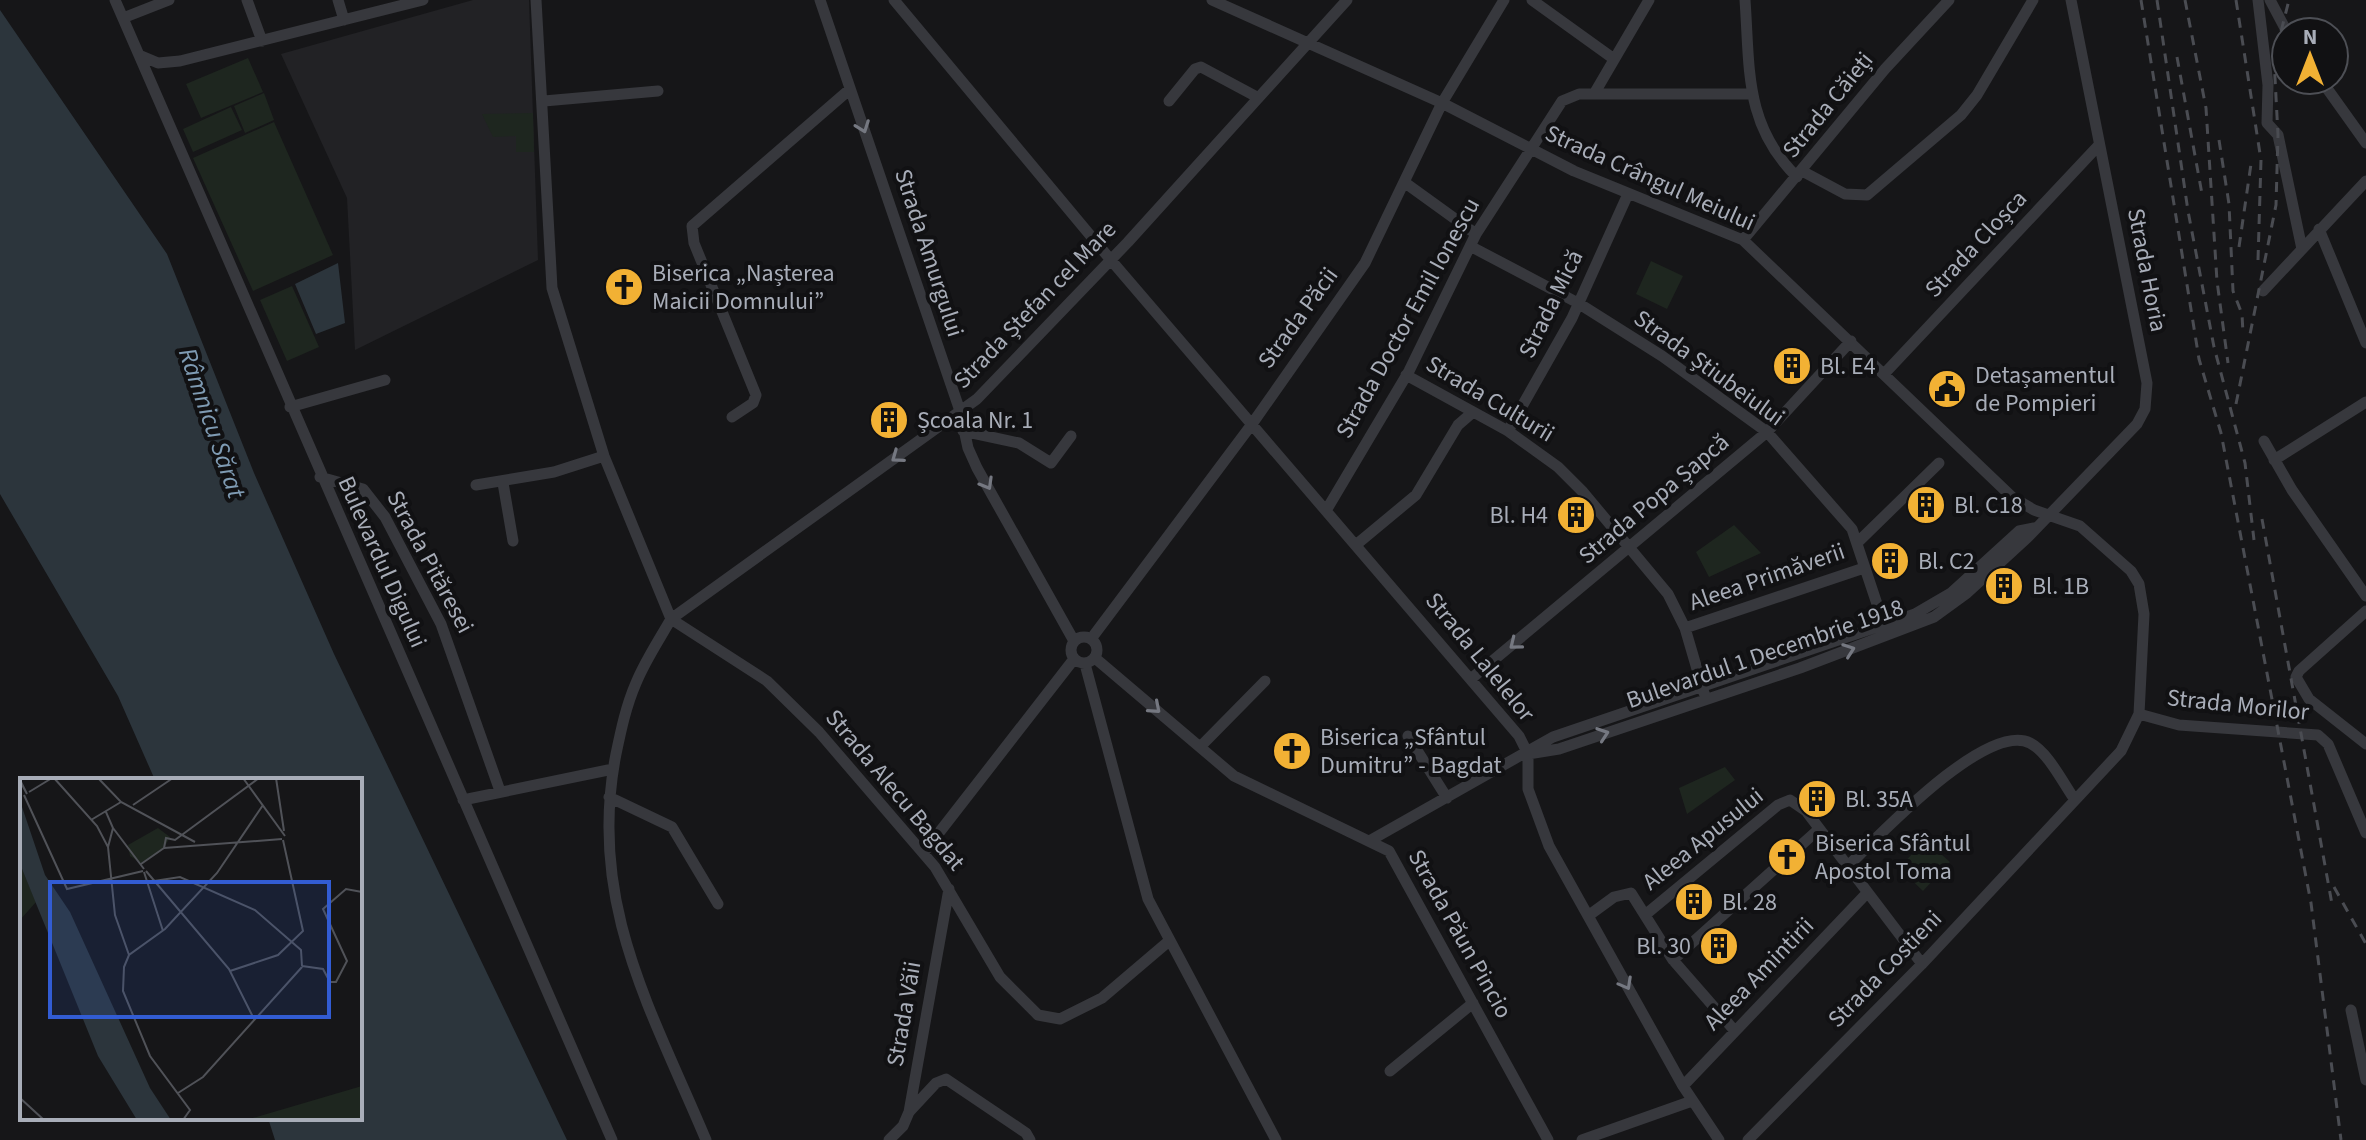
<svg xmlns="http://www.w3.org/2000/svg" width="2366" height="1140" font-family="'Source Sans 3',sans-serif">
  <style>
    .built { fill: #222225 }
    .green { fill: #1e261f }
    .water { fill: #2c353c }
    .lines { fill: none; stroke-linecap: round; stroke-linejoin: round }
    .minor { stroke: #37383d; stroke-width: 11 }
    .rail { stroke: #4a4c52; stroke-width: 3; stroke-dasharray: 10 8; stroke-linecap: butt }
    .oneway { stroke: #757881 }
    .labels { text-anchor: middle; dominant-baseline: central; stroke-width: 8; stroke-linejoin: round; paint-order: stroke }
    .street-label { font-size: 24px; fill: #a8adb8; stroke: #111113 }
    .poi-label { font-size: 24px; fill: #a8adb8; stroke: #111113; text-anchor: start }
    .water-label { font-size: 26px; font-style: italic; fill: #7f9bb3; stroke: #111113 }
    .inset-road { fill: none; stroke: #505258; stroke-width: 2 }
    .view { fill: #325cd3; fill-opacity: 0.15; stroke: #325cd3; stroke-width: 4 }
    .inset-edge { fill: none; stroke: #a8adb8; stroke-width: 4 }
  </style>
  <rect width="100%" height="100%" fill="#161618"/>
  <path class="built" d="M473,0H529L538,260L355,350L347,198L281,54Z"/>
  <path class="green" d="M248,58L263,92L201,118L186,84Z
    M264,93L274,120L245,133L234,106Z
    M231,107L242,130L193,152L183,129Z
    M533,113L534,152H516V136L493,137L482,114Z
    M274,122L333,255L253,291L193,158Z
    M1651,261L1683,276L1667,309L1636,294Z
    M292,286L319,347L287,361L260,300Z
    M1734,525L1761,553L1709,577L1696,552Z
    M1725,767L1735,780L1687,814L1679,788Z
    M1925,840L1950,862L1923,891L1899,868Z"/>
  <path class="water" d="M0,10L167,254L254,473L334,654L567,1140H275L268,1118H360V780H155L118,696L0,494Z
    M338,263L345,323L316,334L295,284Z"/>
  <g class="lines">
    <path class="minor" d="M115,0L612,1140
      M247,0L262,41
      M338,0L344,20
      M536,0L552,288L604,456L671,619
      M820,0L960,411L968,448L977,468L1074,641
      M894,0L1110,259L1519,736L1528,754V789L1549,846L1683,1086L1719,1140
      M1212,0L1442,103L1574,171L1743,240L2012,497L2034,510L2080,526L2131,571L2139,584L2144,614L2139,714L2121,751L1922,964L1748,1140
      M1532,0L1614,59
      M1745,0C1750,69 1744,125 1797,177
      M2258,0L2268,85L2267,123L2278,135L2302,249
      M2270,0L2287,32
      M123,18L169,0
      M139,55L158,63L180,61L423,0
      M2321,80L2366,143
      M1594,94L1649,0
      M544,101L658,91
      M1169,101L1195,69L1201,67L1257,97
      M1802,171L1845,194L1867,195L1961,115L1977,95L2033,0
      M1404,182L1476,234
      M2319,229L2366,343
      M1743,240L1885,69L1949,0
      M1470,246L1578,303L1662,356L1767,432L1852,529L1886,631
      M2263,291L2366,181
      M1885,373L2099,145
      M1406,375L1508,431L1558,467L1583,492L1668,594L1685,628L1704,693
      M290,407L385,380
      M732,417L753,403L756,395L694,243L692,226L849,90
      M963,431L1019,443L1051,463L1071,436
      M1508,431L1572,318L1628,194
      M2264,441L2292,490L2366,596
      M2274,460L2366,402
      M320,477L363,489L385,517L441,624L500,791
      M503,483L513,541
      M476,485L554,472L604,456
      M1327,509L1409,371L1476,234L1562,101L1579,94H1751
      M1857,543L1939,463
      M1357,544L1416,495L1458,425L1473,412
      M2366,611L2299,671L2296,677L2309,699L2366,744
      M671,619L767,681L819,732L935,867L1000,977L1038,1015L1060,1019L1102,998L1169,941
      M1685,628L1864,568
      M1071 650a13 13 0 1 1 26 0a13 13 0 1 1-26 0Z
      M1091,639L1252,424L1365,263L1442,103L1504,0
      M1095,658L1234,776L1389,851L1548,1140
      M1085,664L1148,899L1276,1140
      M1472,678L1767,432L1851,341
      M2139,714L2179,725L2318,735L2328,744L2366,833
      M1408,736L1447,798
      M1200,747L1265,681
      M1528,754L1559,749L1800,668L1934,617L1967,593L2027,538L2137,424L2145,409L2147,383L2071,0
      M609,797L672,827L718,904
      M463,800L613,769
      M1371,840L1553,737L1915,614L1951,593L2019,531L2034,528
      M924,852L1074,659
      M1848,866C1877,838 1986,721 2030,743C2048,752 2063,783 2075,800
      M1645,915L1778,805L1790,800L1806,811L1922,964
      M1588,916L1614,897L1631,893L1673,960L1734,1030
      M1673,960L1819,829
      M2351,1010L2366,1080
      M1390,1071L1473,1003
      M1683,1086L1867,893
      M909,1112L936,1083L946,1079L1026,1133L1030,1140
      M706,1140C651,1009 587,902 616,754C621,730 626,706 636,683C645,661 659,640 671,619L977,399L1128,242L1347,0
      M889,1140L903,1126L909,1112L949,889
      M1582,1140L1692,1101"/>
    <path class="rail" d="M2141,0L2199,359L2221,433L2311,903L2341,1140
      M2157,0L2188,211L2214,347L2245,463L2254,540
      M2185,0L2206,108L2217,281L2228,363
      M2236,0L2261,160L2258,260
      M2177,57L2202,194
      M2219,140L2229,204L2233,291L2242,314L2243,334
      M2239,247L2251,164
      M2236,404L2276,205L2278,135L2274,59L2289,0
      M2262,519L2332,904
      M2334,887L2366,944"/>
  </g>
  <defs><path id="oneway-chevron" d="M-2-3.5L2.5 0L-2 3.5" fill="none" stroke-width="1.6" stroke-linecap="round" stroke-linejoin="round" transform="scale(2)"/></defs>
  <g class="oneway">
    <use href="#oneway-chevron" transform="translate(863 127) rotate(70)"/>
    <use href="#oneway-chevron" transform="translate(897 457) rotate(144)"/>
    <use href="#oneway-chevron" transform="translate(987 484) rotate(60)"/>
    <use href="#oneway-chevron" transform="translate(1515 644) rotate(141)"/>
    <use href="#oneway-chevron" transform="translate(1849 650) rotate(-20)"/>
    <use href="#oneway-chevron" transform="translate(1155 708) rotate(41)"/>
    <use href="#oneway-chevron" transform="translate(1603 734) rotate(-19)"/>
    <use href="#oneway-chevron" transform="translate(1626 984) rotate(61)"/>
  </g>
  <defs>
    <symbol id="church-disc" viewBox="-11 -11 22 22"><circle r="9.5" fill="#f2b134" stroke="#111113"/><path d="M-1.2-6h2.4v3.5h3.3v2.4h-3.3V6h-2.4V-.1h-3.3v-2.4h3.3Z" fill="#111"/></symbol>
    <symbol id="building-disc" viewBox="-11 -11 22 22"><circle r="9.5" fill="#f2b134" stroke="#111113"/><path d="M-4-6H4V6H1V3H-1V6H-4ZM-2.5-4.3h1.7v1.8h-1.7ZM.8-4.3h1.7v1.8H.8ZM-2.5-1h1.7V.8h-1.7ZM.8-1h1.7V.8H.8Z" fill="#111"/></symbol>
    <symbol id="civic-disc" viewBox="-11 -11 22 22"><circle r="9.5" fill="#f2b134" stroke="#111113"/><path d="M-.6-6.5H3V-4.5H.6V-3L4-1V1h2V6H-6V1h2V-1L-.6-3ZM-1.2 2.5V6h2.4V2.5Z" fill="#111"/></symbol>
  </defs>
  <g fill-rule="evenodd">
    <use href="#church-disc" x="602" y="265" width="44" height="44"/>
    <use href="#building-disc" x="1770" y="344" width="44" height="44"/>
    <use href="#civic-disc" x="1925" y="367" width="44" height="44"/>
    <use href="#building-disc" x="867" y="398" width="44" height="44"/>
    <use href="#building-disc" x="1904" y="483" width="44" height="44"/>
    <use href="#building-disc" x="1554" y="493" width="44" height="44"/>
    <use href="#building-disc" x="1868" y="539" width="44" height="44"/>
    <use href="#building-disc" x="1982" y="564" width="44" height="44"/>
    <use href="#church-disc" x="1270" y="729" width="44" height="44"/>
    <use href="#building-disc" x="1795" y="777" width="44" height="44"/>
    <use href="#church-disc" x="1765" y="835" width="44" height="44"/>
    <use href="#building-disc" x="1672" y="880" width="44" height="44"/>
    <use href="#building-disc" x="1697" y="924" width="44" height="44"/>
  </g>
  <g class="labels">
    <g class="street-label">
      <text transform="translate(1828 105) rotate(-51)">Strada Căieți</text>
      <text transform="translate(1650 178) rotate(24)">Strada Crângul Meiului</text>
      <text transform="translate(1976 244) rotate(-47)">Strada Cloșca</text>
      <text transform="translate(929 253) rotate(72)">Strada Amurgului</text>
      <text transform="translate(2147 270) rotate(79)">Strada Horia</text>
      <text transform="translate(1551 304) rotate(-64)">Strada Mică</text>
      <text transform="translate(1035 305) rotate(-46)">Strada Ștefan cel Mare</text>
      <text transform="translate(1298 318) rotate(-54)">Strada Păcii</text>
      <text transform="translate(1408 318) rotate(-61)">Strada Doctor Emil Ionescu</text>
      <text transform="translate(1709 368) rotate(36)">Strada Știubeiului</text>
      <text transform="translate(1490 399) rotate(31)">Strada Culturii</text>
      <text transform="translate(1654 499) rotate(-40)">Strada Popa Șapcă</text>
      <text transform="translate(382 562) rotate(66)">Bulevardul Digului</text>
      <text transform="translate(430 562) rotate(62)">Strada Pităresei</text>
      <text transform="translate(1767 577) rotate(-19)">Aleea Primăverii</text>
      <text transform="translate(1765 654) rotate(-19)">Bulevardul 1 Decembrie 1918</text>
      <text transform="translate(1480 657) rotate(51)">Strada Lalelelor</text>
      <text transform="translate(2238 705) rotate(6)">Strada Morilor</text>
      <text transform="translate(895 790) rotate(50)">Strada Alecu Bagdat</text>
      <text transform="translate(1703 839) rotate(-39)">Aleea Apusului</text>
      <text transform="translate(1460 934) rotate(61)">Strada Păun Pincio</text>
      <text transform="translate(1885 969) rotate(-46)">Strada Costieni</text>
      <text transform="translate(1759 974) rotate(-46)">Aleea Amintirii</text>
      <text transform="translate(904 1014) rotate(-80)">Strada Văii</text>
    </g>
    <g class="poi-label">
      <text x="652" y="273">Biserica „Nașterea<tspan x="652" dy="28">Maicii Domnului”</tspan></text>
      <text x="1820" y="366">Bl. E4</text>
      <text x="1975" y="375">Detașamentul<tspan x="1975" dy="28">de Pompieri</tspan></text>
      <text x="917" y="420">Școala Nr. 1</text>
      <text x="1954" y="505">Bl. C18</text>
      <text x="1548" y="515" text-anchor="end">Bl. H4</text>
      <text x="1918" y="561">Bl. C2</text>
      <text x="2032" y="586">Bl. 1B</text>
      <text x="1320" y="737">Biserica „Sfântul<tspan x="1320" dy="28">Dumitru” - Bagdat</tspan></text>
      <text x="1845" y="799">Bl. 35A</text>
      <text x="1815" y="843">Biserica Sfântul<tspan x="1815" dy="28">Apostol Toma</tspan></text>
      <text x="1722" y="902">Bl. 28</text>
      <text x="1691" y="946" text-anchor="end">Bl. 30</text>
    </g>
    <g class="water-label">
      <text transform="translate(212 423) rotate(71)">Râmnicu Sărat</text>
    </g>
  </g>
  <g transform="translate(20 778)">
    <rect width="342" height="342" fill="#161618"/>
    <path d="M138,50L150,59L144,70L121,85L110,78L108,67ZM0,86L16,124L0,142ZM342,308V342H226Z" fill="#1e261f"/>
    <path d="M0,23L25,97L50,134L130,310L151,342H117L78,278L0,86Z" fill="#2c353c"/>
    <path class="inset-road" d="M34,0L77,48L88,69L95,137L109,177M78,0L101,24L175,64M223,0L265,58M256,0L264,53M0,3L7,16L1,4M9,14L32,0M4,17L47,111L123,93M113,27L153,0M86,34L93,50L88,69M71,42L101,24M93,50L124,91M144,70L262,61M121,86L144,70L146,60L155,62L239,0M126,93L209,191L234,241M124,94L143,153M134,103L160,99L235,132L281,172L282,188M282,188L303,191L310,204H316L327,183L303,131L326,111L342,114M210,193L258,177L283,153L263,62M158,315L183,299L282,189M0,320L24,342M163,342L170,332L130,278L103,213L104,189L109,177L145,151L197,95L243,27"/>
    <path class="view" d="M30,104H309V239H30Z"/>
    <rect width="342" height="342" class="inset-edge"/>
  </g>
  <g transform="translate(2310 56)"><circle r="38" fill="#111113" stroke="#4d4f55" stroke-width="2"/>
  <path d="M0-6L14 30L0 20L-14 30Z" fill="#f2b134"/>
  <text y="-12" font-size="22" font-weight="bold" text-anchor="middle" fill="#a8adb8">N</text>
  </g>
</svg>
